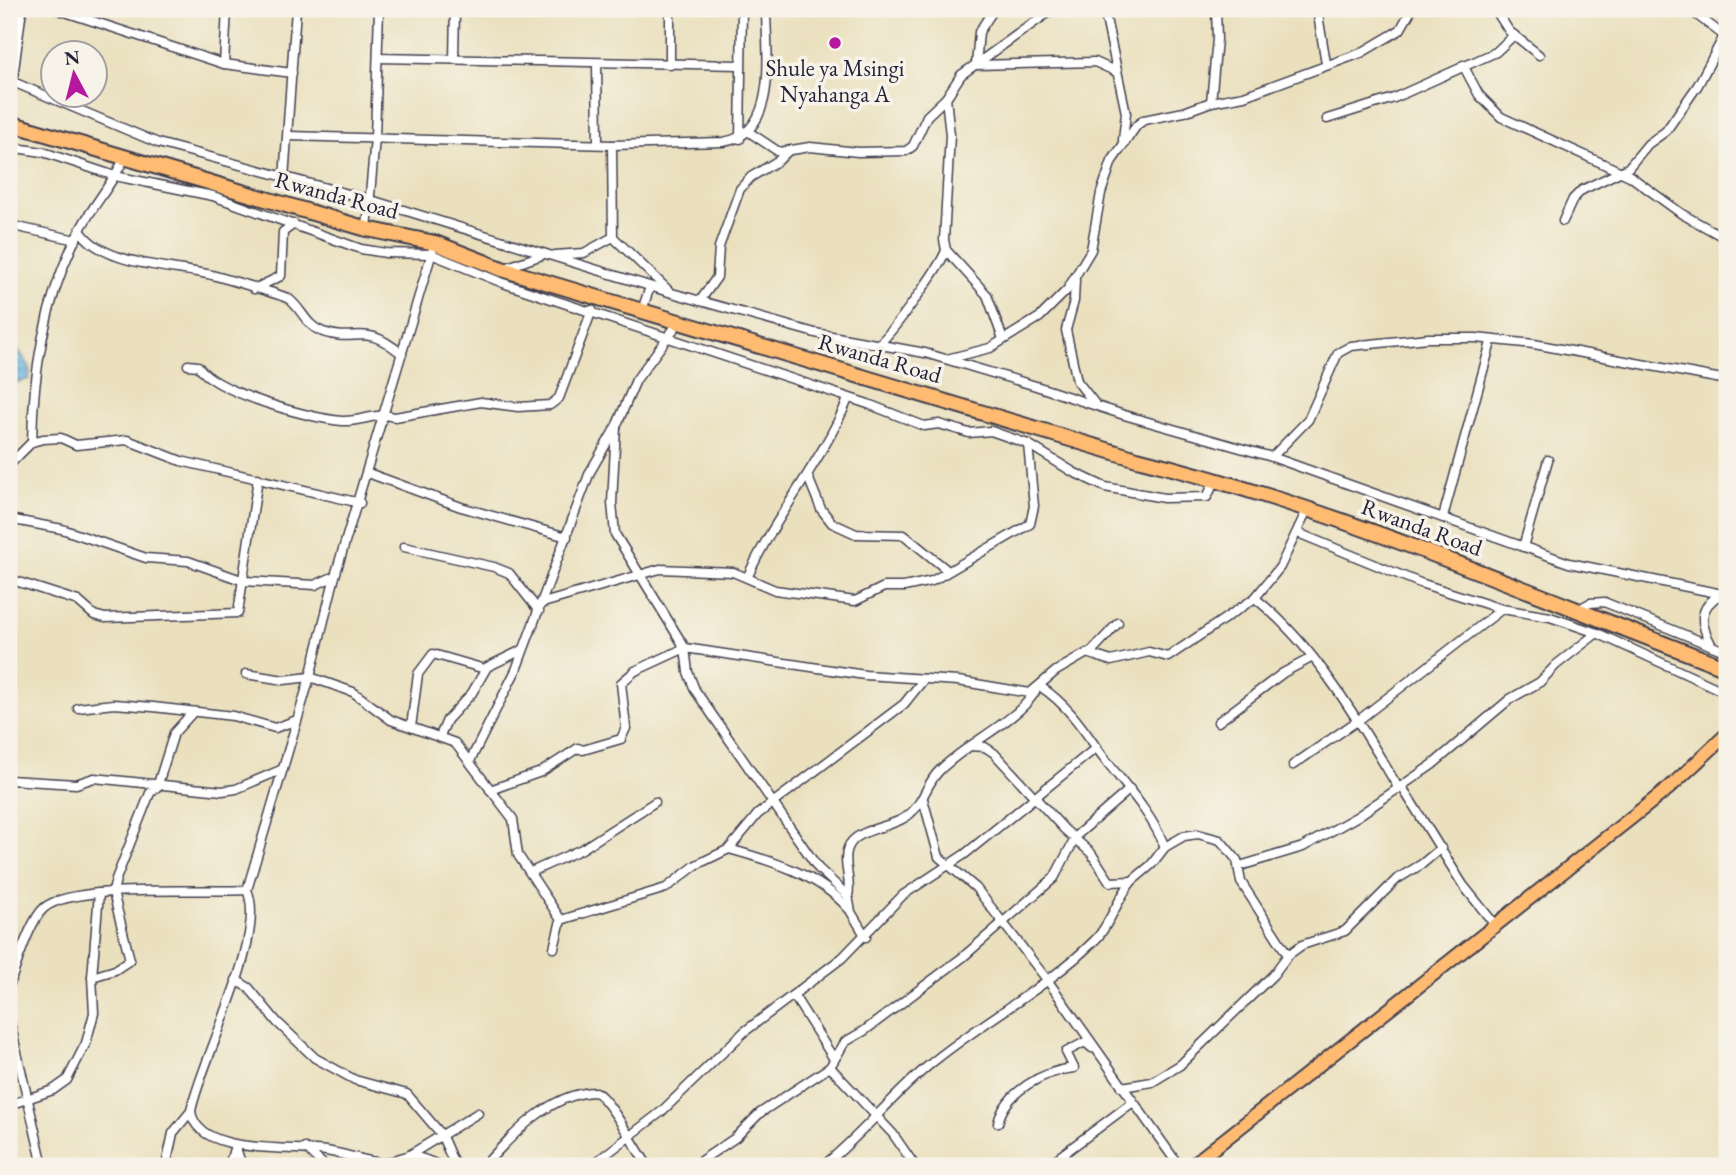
<svg xmlns="http://www.w3.org/2000/svg" width="1736" height="1175" font-family="'EB Garamond',serif">
<defs>
<pattern id="water-rules" width="6" height="5" patternUnits="userSpaceOnUse" patternTransform="scale(1.75)"><rect width="6" height="5" fill="#66b5e0"/><path d="M0 2.5h6" fill="none" stroke="#5493b7"/></pattern>
</defs>
<rect width="100%" height="100%" fill="#f7f3e8"/>
<filter id="ink" filterUnits="userSpaceOnUse"><feTurbulence type="fractalNoise" baseFrequency=".0143" numOctaves="2"/><feDisplacementMap in="SourceGraphic" scale="14" xChannelSelector="R" yChannelSelector="G"/><feConvolveMatrix kernelMatrix="1 2 1 2 8 2 1 2 1" color-interpolation-filters="sRGB"/></filter>
<filter id="wash" filterUnits="userSpaceOnUse"><feTurbulence type="fractalNoise" baseFrequency=".00686" numOctaves="4" result="noise"/><feDisplacementMap in="SourceGraphic" scale="28" xChannelSelector="R" yChannelSelector="G"/><feGaussianBlur stdDeviation="1.57" result="paint"/><feColorMatrix in="noise" values="0 0 0 0 0 0 0 0 0 0 0 0 0 0 0 0 0 1.4 0 .05"/><feComposite in="paint" operator="in"/></filter>
<g filter="url(#wash)">
<rect width="100%" height="100%" fill="#eae0be"/>
<!-- water -->
<path fill="url(#water-rules)" stroke="#446c8e" stroke-width="2" d="M 9,346 L 16,347 L 30,367 L 29,379 L 9,385 Z"/>
</g>
<g filter="url(#ink)">
<g fill="none" stroke-linecap="round" stroke-linejoin="round">
<!-- street casing -->
<g stroke="#403e4f" stroke-width="11">
<g id="street">
<path d="M 56,9 L 224,64 L 292,73"/>
<path d="M 670,9 L 670,65"/>
<path d="M 994,9 L 979,32 L 976,65 L 1095,62 L 1117,72"/>
<path d="M 1104,9 L 1126,113 L 1123,140"/>
<path d="M 1317,9 L 1326,63"/>
<path d="M 1495,9 L 1509,31 L 1539,55"/>
<path d="M 1689,9 L 1727,38"/>
<path d="M 378,58 L 740,65"/>
<path d="M 454,59 L 455,9"/>
<path d="M 597,63 L 598,144"/>
<path d="M 224,64 L 227,9"/>
<path d="M 1463,65 L 1479,95 L 1501,117 L 1630,176 L 1682,214 L 1727,239"/>
<path d="M 13,82 L 158,143 L 371,200 L 672,293 L 815,333 L 925,353 L 1036,386 L 1124,415 L 1272,457 L 1569,563 L 1727,595"/>
<path d="M 1211,102 L 1217,39 L 1216,9"/>
<path d="M 9,108 L 22,9"/>
<path d="M 1327,119 L 1394,98 L 1496,52 L 1514,35"/>
<path d="M 749,132 L 779,152 L 810,147 L 858,152 L 906,151 L 913,146 L 927,116 L 946,98"/>
<path d="M 289,136 L 612,145 L 723,142 C 780,134 766,51 766,9"/>
<path d="M 740,139 L 742,9"/>
<path d="M 612,145 L 613,237 L 669,291"/>
<path d="M 9,147 L 43,152 L 115,176 L 213,196 L 361,249 L 386,253 L 431,254 L 503,283 L 868,404 L 924,426 L 939,424 L 969,433 L 991,431 L 1028,444 L 1073,472 L 1105,487 L 1164,498 L 1207,497 L 1216,479"/>
<path d="M 284,179 L 296,9"/>
<path d="M 1563,221 L 1573,199 L 1582,190 L 1628,168 L 1648,144 L 1666,131 L 1698,85 L 1724,36"/>
<path d="M 9,225 L 76,240"/>
<path d="M 367,229 L 375,138 L 379,9"/>
<path d="M 80,230 C 102,266 174,266 212,275 C 223,278 283,295 289,299 C 302,309 306,326 323,332 C 359,344 362,321 402,354"/>
<path d="M 433,249 L 335,576 L 310,677 L 247,890 C 268,936 201,1060 191,1111 C 196,1156 292,1146 326,1151 C 342,1153 370,1163 384,1163 C 393,1162 401,1156 410,1156 C 420,1156 432,1163 441,1166"/>
<path d="M 555,255 L 584,253 L 613,237"/>
<path d="M 505,268 L 542,255"/>
<path d="M 1075,280 L 1074,301 L 1066,330 L 1077,381 L 1095,404"/>
<path d="M 254,289 L 281,276 L 283,232 L 294,224"/>
<path d="M 700,301 L 717,277 L 719,247 L 740,189 L 751,177 L 779,160 L 787,152"/>
<path d="M 642,310 L 650,287"/>
<path d="M 1003,339 L 987,295 L 946,250 L 944,240 L 950,135 L 946,98 L 961,75 L 1053,9"/>
<path d="M 877,345 C 889,338 942,264 946,250"/>
<path d="M 947,359 L 990,348 L 1040,317 L 1067,290 L 1091,250 L 1101,193 L 1112,161 L 1137,125 L 1144,120 L 1184,112 L 1211,102 L 1244,96 L 1361,53 L 1400,30 L 1412,9"/>
<path d="M 188,365 L 198,366 C 215,392 310,419 342,421 C 361,422 377,412 395,417 L 481,402 L 518,407 L 550,405 L 559,398 L 592,310"/>
<path d="M 616,427 L 612,503 L 615,534 L 685,648 L 688,672 L 695,690 L 818,868 L 848,896 L 851,912 L 866,937"/>
<path d="M 32,442 C 33,368 46,294 81,228 C 94,204 112,184 124,159"/>
<path d="M 1272,457 L 1308,420 L 1338,353 L 1351,346 L 1428,338 L 1476,338 L 1534,344 L 1727,380"/>
<path d="M 9,465 L 32,442 L 43,439 L 61,438 L 76,445 L 127,440 L 181,461 L 360,503"/>
<path d="M 368,473 L 461,507 L 567,537"/>
<path d="M 808,477 L 821,509 L 832,523 L 856,534 L 904,535 L 947,570"/>
<path d="M 1443,517 L 1491,342"/>
<path d="M 9,519 L 62,529 L 146,558 L 188,561 L 244,581 L 315,585 L 335,576"/>
<path d="M 1298,533 L 1420,583 L 1502,609 L 1550,617 L 1597,633 L 1727,693"/>
<path d="M 404,547 L 494,567 L 509,573 L 539,611"/>
<path d="M 1523,547 L 1548,460"/>
<path d="M 748,576 C 776,514 822,462 848,399"/>
<path d="M 9,579 L 78,601 L 94,615 L 105,618 L 238,613 L 258,478"/>
<path d="M 1255,598 C 1316,647 1360,723 1399,789"/>
<path d="M 543,603 L 660,569 L 733,572 L 775,590 L 855,601 L 884,587 L 904,587 L 932,581 L 1030,524 L 1034,506 L 1028,444"/>
<path d="M 1577,610 L 1590,603 L 1604,602 L 1727,652"/>
<path d="M 1712,646 C 1700,624 1697,608 1721,594"/>
<path d="M 1091,652 L 1118,623"/>
<path d="M 246,674 L 284,680 L 310,677 L 353,692 L 391,720 L 455,743 L 513,819 L 518,855 L 561,920 L 554,948"/>
<path d="M 1041,687 C 1065,703 1080,724 1096,747 C 1120,781 1149,808 1165,847"/>
<path d="M 78,708 L 114,704 L 153,707 L 233,716 L 275,728 L 297,720"/>
<path d="M 1218,722 L 1283,673 L 1311,658"/>
<path d="M 411,727 L 418,674 L 433,654 L 485,669"/>
<path d="M 440,736 L 447,720 L 472,693 L 487,667 L 522,650"/>
<path d="M 970,746 L 985,747 L 994,753 L 1064,829 L 1091,853 L 1110,882 L 1132,881 L 1151,865 L 1165,847 L 1184,836 L 1198,834 L 1220,840 L 1237,860 L 1241,882 L 1288,955 L 1302,945 L 1345,931 L 1397,879 L 1422,864 L 1441,848"/>
<path d="M 470,761 L 516,670 L 590,472 L 616,427 L 636,380 L 679,322"/>
<path d="M 1293,765 L 1360,719 L 1502,609"/>
<path d="M 9,780 L 76,784 L 94,778 L 222,791 L 236,789 L 283,769"/>
<path d="M 1402,787 L 1463,885 L 1496,926"/>
<path d="M 490,790 L 541,772 L 578,748 L 583,750 L 621,739 L 626,728 L 621,683 L 635,671 L 685,648 L 865,675 L 958,681 L 1030,693 L 1056,671 L 1087,653 L 1111,661 L 1149,652 L 1168,657 L 1255,598 L 1280,567 L 1307,510"/>
<path d="M 923,799 L 939,857 L 976,888 L 1048,981 L 1179,1166"/>
<path d="M 729,849 C 772,861 818,874 849,909"/>
<path d="M 1240,866 L 1303,847 L 1358,816 L 1432,765 L 1510,699 L 1540,682 L 1556,665 L 1597,633"/>
<path d="M 531,872 L 582,849 L 655,802"/>
<path d="M 848,896 C 852,881 842,862 848,848 C 855,829 889,828 904,818 C 923,807 925,785 939,771 C 965,744 1016,722 1035,692"/>
<path d="M 561,920 L 666,888 L 696,865 L 729,849 L 758,814 L 904,704 L 924,679"/>
<path d="M 92,977 L 115,970 L 130,960 L 113,892 L 116,879 L 150,793 L 157,787 L 174,733 L 193,712"/>
<path d="M 236,980 L 249,988 L 277,1022 L 315,1058 L 355,1080 L 407,1094 L 441,1134 L 455,1166"/>
<path d="M 9,987 C 15,968 30,920 44,908 C 73,883 205,893 247,890"/>
<path d="M 794,996 L 834,1059"/>
<path d="M 9,1018 L 43,1166"/>
<path d="M 830,1067 L 893,1134 L 915,1166"/>
<path d="M 1122,1087 L 1152,1082 L 1180,1065 L 1273,975 L 1288,955"/>
<path d="M 9,1105 L 53,1090 L 67,1080 L 86,1043 L 94,1013 L 92,977 L 99,893"/>
<path d="M 998,1123 C 1005,1092 1043,1071 1074,1068 L 1066,1052 L 1085,1042 L 1092,1048"/>
<path d="M 235,1145 L 242,1166"/>
<path d="M 305,1148 L 325,1166"/>
<path d="M 408,1156 L 478,1113"/>
<path d="M 166,1166 L 173,1133 L 191,1111"/>
<path d="M 229,1166 L 235,1145"/>
<path d="M 484,1166 C 512,1135 550,1093 595,1092 C 608,1096 637,1151 648,1166"/>
<path d="M 591,1166 L 661,1112 L 744,1032 L 842,958 L 903,895 L 965,854 L 1097,747"/>
<path d="M 693,1166 L 735,1138 L 760,1113 L 830,1067 L 845,1042 L 864,1031 L 963,957 L 1054,878 L 1077,835 L 1130,789"/>
<path d="M 823,1166 C 861,1136 891,1097 928,1066 C 982,1021 1046,989 1095,940 C 1109,927 1117,899 1132,881"/>
<path d="M 1047,1166 L 1133,1102"/>
</g>
</g>
<!-- primary casing -->
<g stroke="#403e4f" stroke-width="16">
<path id="primary" d="M 1191,1166 L 1669,788 L 1727,734"/>
</g>
<!-- highway casing -->
<g stroke="#403e4f" stroke-width="18">
<path id="highway" d="M 9,123 L 367,229 L 435,243 L 502,269 L 1137,459 C 1340,509 1532,595 1727,668"/>
</g>
<!-- street -->
<use href="#street" stroke="#fff" stroke-width="8"/>
<!-- primary -->
<use href="#primary" stroke="#febb71" stroke-width="12"/>
<!-- highway -->
<use href="#highway" stroke="#febb71" stroke-width="14"/>
</g>
</g>
<!-- markers -->
<circle fill="#b5179e" stroke="#f7f3e8" stroke-width="2.5" cx="835" cy="43" r="7"/>
<g text-anchor="middle" dominant-baseline="central" stroke-width="7" stroke-linejoin="round" paint-order="stroke">
<!-- poi labels -->
<g font-size="23" fill="#22223b" stroke="#f7f3e8">
<text x="835" y="68">Shule ya Msingi<tspan x="835" dy="26">Nyahanga A</tspan></text>
</g>
<!-- street labels -->
<g font-size="23" fill="#22223b" stroke="#f7f3e8">
<text transform="translate(337 195) rotate(15)">Rwanda Road</text>
<text transform="translate(880 358) rotate(16)">Rwanda Road</text>
<text transform="translate(1422 527) rotate(20)">Rwanda Road</text>
</g>
</g>
<!-- margin -->
<rect width="1736" height="1175" fill="none" stroke="#f7f3e8" stroke-width="35"/>
<!-- north arrow -->
<g transform="translate(74 74) rotate(353)"><circle r="33" fill="#f7f3e8" stroke="#a29fa3" stroke-width="2"/>
<path d="M0-5L12 26L0 18L-12 26Z" fill="#b5179e"/>
<text y="-10" font-size="19" font-weight="bold" text-anchor="middle" fill="#22223b">N</text>
</g>
</svg>
